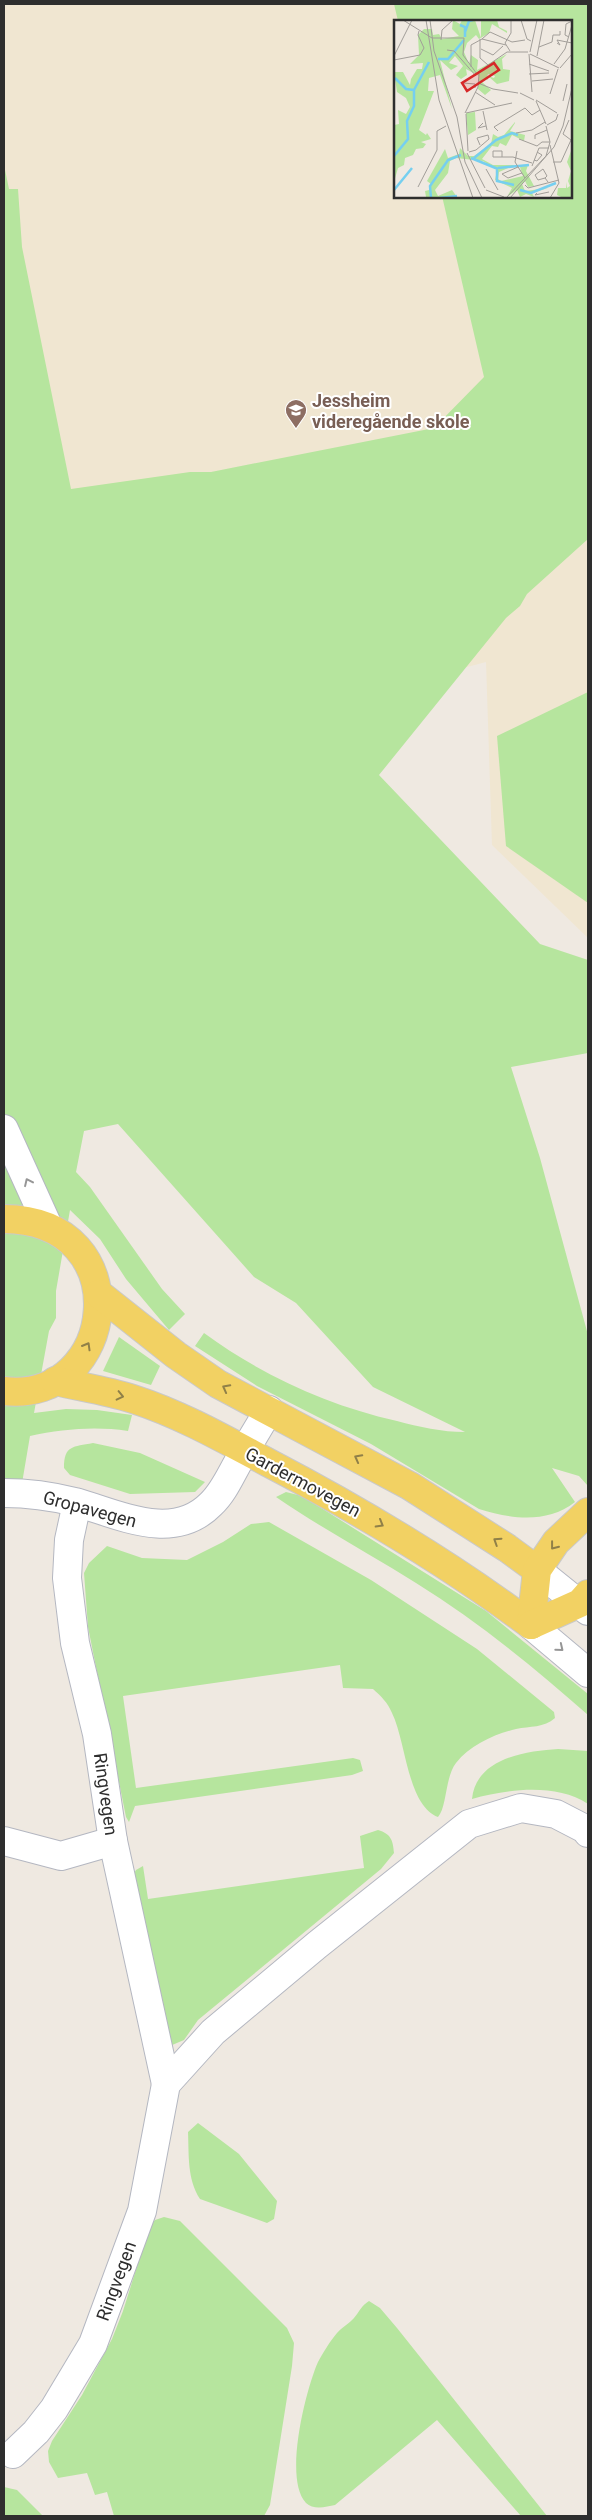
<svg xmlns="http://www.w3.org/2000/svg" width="592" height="2520" font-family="Roboto,sans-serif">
<rect width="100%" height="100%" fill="#efe9e1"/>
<!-- education -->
<path fill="#f0e6d1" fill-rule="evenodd" d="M 4,4 L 588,4 L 588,938 L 492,845 L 486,662 L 4,789 ZM 396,21 L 571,21 L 571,196 L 396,196 Z"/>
<!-- green -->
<g fill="#b6e59e">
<path d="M 394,4 L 588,4 L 588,539 L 527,594 L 520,606 L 506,618 L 379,775 L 540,944 L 588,960 L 588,1053 L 511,1067 L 540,1158 L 588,1335 L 588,1486 L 579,1476 L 552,1468 L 575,1502 C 547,1524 511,1519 479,1509 L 371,1444 L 257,1386 L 195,1346 L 204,1333 C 263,1376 327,1405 397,1421 C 419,1427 442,1432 465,1432 L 373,1387 L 296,1303 L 254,1277 L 118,1124 L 84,1131 L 76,1172 L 90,1187 L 162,1289 L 185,1314 L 169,1330 L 126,1279 L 100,1239 L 70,1210 L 56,1291 L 56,1318 L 49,1331 L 34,1413 L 66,1409 L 97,1410 L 132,1415 L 128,1431 C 95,1426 63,1429 30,1436 L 20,1495 L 4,1509 L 4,165 L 9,189 L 18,189 L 22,247 L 71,489 L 190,472 L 211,472 L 434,428 L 484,377 L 442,196 L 571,196 L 571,21 L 398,21 Z"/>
<path d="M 588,692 L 588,903 L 506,846 L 497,736 Z"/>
<path d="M 119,1337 L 160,1366 L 151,1385 L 103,1371 Z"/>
<path d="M 93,1443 L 140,1453 L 205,1482 L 195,1492 L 130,1494 L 70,1475 L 64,1468 C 64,1445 73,1447 93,1443 Z"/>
<path d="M 286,1492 L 302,1496 L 486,1611 L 588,1694 L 588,1715 C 534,1667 477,1621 416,1583 C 370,1554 321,1528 276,1497 Z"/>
<path d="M 269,1522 L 371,1580 L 477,1649 L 554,1712 L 555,1718 C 544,1728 530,1726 516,1729 C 495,1734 470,1745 456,1763 C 445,1777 447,1807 438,1817 C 407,1805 406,1741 392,1713 C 388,1703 381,1696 373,1689 L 343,1688 L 340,1665 L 123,1696 L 136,1788 L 353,1758 L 360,1760 L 363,1771 L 352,1775 L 135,1806 L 129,1822 L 126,1817 L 88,1627 L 84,1573 L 89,1563 L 107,1546 L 142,1558 L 187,1560 L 223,1542 L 251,1524 Z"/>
<path d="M 558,1749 L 588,1751 L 588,1804 C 556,1783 508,1789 472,1799 C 476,1758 526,1751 558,1749 Z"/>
<path d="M 378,1830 C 391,1834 393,1840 394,1853 L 381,1869 L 198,2020 L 184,2040 L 165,2048 L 131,1879 L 136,1870 L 143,1866 L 148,1899 L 364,1868 L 360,1836 Z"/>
<path d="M 198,2123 L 239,2154 L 277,2201 L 274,2219 L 267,2223 L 200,2199 C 187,2179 189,2155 188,2132 Z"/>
<path d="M 164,2217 L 180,2221 L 287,2328 L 294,2343 L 292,2366 L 270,2505 L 264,2516 L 114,2516 L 107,2492 L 95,2495 L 87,2473 L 58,2478 L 49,2462 L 48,2451 L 52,2441 L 82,2395 L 112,2339 L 123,2311 L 150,2225 L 155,2220 Z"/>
<path d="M 369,2301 L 380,2308 L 397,2328 L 547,2516 L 521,2516 L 437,2420 L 335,2505 C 326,2507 313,2510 306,2503 C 283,2479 306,2389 318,2362 C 323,2353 330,2341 337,2333 C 342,2327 349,2324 354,2318 C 359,2312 362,2305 369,2301 Z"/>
<path d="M 4,2487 L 17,2490 L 43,2516 L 4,2516 Z"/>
</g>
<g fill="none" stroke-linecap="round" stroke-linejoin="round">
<!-- minor casing -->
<g stroke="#b4b7c1" stroke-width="30">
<g id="minor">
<path d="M 4,1493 C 28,1493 51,1496 75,1502 C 118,1514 173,1543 211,1504 C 224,1492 231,1474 240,1459 C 249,1443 259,1427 269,1410"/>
<path d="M 77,1503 L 69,1540 L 67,1578 L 75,1643 L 97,1734 L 113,1841 L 166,2084"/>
<path d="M 4,1841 L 61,1856 L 113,1841"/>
<path d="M 13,2454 L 36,2432 L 54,2409 L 93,2344 L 142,2211 L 166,2084 L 213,2032 L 317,1945 L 469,1824 L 521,1808 L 556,1814 L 585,1829 L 588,1833"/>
</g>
</g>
<!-- secondary casing -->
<g stroke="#b4b7c1" stroke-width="30">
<g id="secondary">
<path d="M 4,1129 L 48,1226"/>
<path d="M 537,1570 L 588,1611"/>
<path d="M 531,1625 L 588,1673"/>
</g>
</g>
<!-- primary casing -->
<g stroke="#c9c9c9" stroke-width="30">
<g id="primary">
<path d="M 4,1219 C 140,1220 118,1404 4,1391"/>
<path d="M 99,1294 L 176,1355 L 218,1384 L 410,1486 L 507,1548 L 537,1570"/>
<path d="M 55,1381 C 81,1387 108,1391 133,1399 C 180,1414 224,1439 267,1462 C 359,1510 448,1563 531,1625"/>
<path d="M 531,1625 L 537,1570 L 556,1542 L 588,1512"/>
<path d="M 531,1625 L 580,1603 L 588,1594"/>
</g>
</g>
<!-- minor -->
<use href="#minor" stroke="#fff" stroke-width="28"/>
<!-- secondary -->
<use href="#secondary" stroke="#fff" stroke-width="28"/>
<!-- primary -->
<use href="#primary" stroke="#f2d163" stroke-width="28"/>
</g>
<!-- one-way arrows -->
<defs><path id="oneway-chevron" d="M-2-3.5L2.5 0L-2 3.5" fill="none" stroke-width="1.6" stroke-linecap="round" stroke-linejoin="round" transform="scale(1.25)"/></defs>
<g stroke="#969696">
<use href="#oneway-chevron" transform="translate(28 1182) rotate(-115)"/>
<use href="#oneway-chevron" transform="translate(560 1648) rotate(39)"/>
</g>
<g stroke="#908048">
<use href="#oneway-chevron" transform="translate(87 1346) rotate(-60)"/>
<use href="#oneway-chevron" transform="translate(226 1388) rotate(-152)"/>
<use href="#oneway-chevron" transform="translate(120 1396) rotate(13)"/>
<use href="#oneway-chevron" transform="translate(358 1458) rotate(-152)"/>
<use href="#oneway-chevron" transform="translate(380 1524) rotate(30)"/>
<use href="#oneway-chevron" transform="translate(497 1541) rotate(-147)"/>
<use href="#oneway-chevron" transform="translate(554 1546) rotate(128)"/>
</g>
<!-- icons -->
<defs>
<g id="school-pin" transform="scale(1.125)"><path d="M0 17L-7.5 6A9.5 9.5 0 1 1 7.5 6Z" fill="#8d6e63" stroke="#fff"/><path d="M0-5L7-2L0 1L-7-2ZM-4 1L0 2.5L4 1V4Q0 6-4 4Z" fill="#fff"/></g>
</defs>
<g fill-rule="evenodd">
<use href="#school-pin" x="296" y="410"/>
</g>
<g text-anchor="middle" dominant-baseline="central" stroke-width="4" stroke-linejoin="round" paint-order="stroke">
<!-- education labels -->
<g font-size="18" font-weight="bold" fill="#785e54" stroke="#fff" text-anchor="start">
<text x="312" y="400">Jessheim<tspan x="312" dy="21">videregående skole</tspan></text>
</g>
<!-- street labels -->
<g font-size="18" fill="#2e2e2e" stroke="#fff">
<text transform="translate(303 1482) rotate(28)">Gardermovegen</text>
<text transform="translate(90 1509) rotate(15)">Gropavegen</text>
<text transform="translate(106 1794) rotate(82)">Ringvegen</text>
<text transform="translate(116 2281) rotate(-70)">Ringvegen</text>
</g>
</g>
<!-- overview -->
<g transform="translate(394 20)">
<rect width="178" height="178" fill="#efe9e1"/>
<path d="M 59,0 L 66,4 L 68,0 L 81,0 L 87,18 L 87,0 L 103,0 L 105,7 L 113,11 L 113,13 L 98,4 L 95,13 L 85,19 L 82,15 L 73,23 L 70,32 L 75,44 L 77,35 L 84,40 L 83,50 L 113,34 L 108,39 L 109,49 L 116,50 L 115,61 L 103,64 L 94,56 L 100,58 L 101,56 L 94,54 L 93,57 L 94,60 L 91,58 L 88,62 L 97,70 L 91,75 L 84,69 L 85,56 L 72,49 L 73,55 L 67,59 L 62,55 L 69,46 L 61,36 L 55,43 L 64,46 L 57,50 L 46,40 L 58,89 L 46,55 L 35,58 L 34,71 L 40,71 L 25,110 L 32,115 L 33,113 L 37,119 L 27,122 L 32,124 L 29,128 L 22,129 L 19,135 L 11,138 L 10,145 L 4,148 L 0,162 L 0,105 L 5,104 L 4,90 L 12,94 L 16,87 L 12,78 L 3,72 L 0,52 L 9,52 L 16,65 L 17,59 L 23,49 L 28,49 L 29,43 L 16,44 L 25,35 L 24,15 L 30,9 L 38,9 L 39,15 L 45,14 L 48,19 L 65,16 L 58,9 ZM 81,92 L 82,110 L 74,115 L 72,93 ZM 121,102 L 121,103 L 116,111 L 131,115 L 130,121 L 118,115 L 112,126 L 106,123 L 104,127 L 98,126 L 88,139 L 99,145 L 121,145 L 105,152 L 104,159 L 107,161 L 129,156 L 126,147 L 134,145 L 132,151 L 140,166 L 134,167 L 131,161 L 128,164 L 131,171 L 154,168 L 138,173 L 140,177 L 132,174 L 126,177 L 123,170 L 113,177 L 118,168 L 101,160 L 103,150 L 89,141 L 62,138 L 56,141 L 54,153 L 41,170 L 44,176 L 58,170 L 63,177 L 32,177 L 31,171 L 35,170 L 37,164 L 33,161 L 51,129 L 54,138 L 65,134 L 66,128 L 74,136 L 80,136 L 97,124 L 99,114 L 104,117 L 110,115 ZM 177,131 L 177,177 L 167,177 L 163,175 L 164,168 L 172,168 L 173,162 L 173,168 L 176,166 L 174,161 L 177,151 L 173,142 Z" fill="#b6e59e"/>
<path fill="none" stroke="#75cff0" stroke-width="2.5" d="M 66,5 L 71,7 L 71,17M 71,12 L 75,1 L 79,0M 44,39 L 54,39 L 70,20M 1,58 L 12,69 L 20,70M 0,136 L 14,119 L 13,101 L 20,86 L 20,70 L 35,42M 77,138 L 104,149M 80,138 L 102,120 L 118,113 L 124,115M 104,148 L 135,145M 103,150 L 103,161 L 120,165M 0,170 L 18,148M 126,170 L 137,173 L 162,163M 37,178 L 36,166 L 54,140 L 67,135M 46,178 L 63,176"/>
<path fill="none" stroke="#a29e99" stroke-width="1" d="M 9,0 L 38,18 L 70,18 L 69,35 L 83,54M 32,0 L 45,80 L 79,178M 36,0 L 40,31 L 63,97 L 71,142 L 88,178M 127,0 L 133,19 L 137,21M 175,17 L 171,15 L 172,4 L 178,1M 86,19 L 86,38 L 94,45M 47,20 L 48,10 L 59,0M 163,23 L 166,25 L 163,20 L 178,23M 112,25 L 88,19 L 96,12 L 118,22 L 131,20M 145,27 L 158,22 L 159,15 L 166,15 L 166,11M 87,29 L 99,35 L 109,26M 53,30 L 60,31 L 82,56M 116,31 L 111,23 L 117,13 L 117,0M 136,32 L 143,0M 135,34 L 138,72M 136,34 L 165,48M 0,36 L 18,0M 143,36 L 150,0M 0,40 L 26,35 L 30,28 L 24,15 L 25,11M 135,44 L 155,51M 160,44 L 171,29 L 178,5M 77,47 L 77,25 L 88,19M 166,48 L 178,34M 84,52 L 113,32 L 134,32M 135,54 L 155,53M 138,61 L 159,59M 69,63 L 81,64 L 81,68M 84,63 L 99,69 L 124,73M 81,72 L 101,85M 126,73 L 140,80M 156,74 L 164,49M 142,80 L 163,93M 142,81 L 152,104M 169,81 L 173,64M 89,91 L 93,110M 71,93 L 84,67 L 85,54M 72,93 L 118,83M 72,94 L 74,131M 175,100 L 169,114 L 177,120M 89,103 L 84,108 L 92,106M 153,105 L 162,100 L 164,94M 104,111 L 100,107 L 131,88 L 138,95 L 146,90M 122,113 L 138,110 L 151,102M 125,119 L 143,126 L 148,122 L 156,122M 141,119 L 141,115 L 153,110M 123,131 L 121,142 L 131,158M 75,132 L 82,130 L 95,119 L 94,115 L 83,118 L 86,125M 73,133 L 91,168M 108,137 L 108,131 L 99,131 L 99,137 L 119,137 L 138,143M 140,140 L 143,141 L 148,135 L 143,132M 159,142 L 167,142 L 177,120M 138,146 L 145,128 L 155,128M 92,149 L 104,170M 108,154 L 114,158 L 128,153M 108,154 L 124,147M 151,158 L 153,156 L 149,149 L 141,155 L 144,160 L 151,158 L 154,162M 131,165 L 134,168 L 165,160M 24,167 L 43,130 L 43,111 L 52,106M 92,170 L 110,177M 143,173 L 141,175 L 155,172M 112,178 L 152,136 L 156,122 L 152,106M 116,178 L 160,127 L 169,106 L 178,68M 156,178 L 165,163 L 156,125"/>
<path fill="#d62828" fill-opacity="0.15" stroke="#d62828" stroke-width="2.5" d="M 100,43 L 105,50 L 73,71 L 68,63 Z"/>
<rect width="178" height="178" fill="none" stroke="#2e2e2e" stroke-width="2.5"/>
</g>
<!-- border -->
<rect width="592" height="2520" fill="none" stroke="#2e2e2e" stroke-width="10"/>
</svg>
